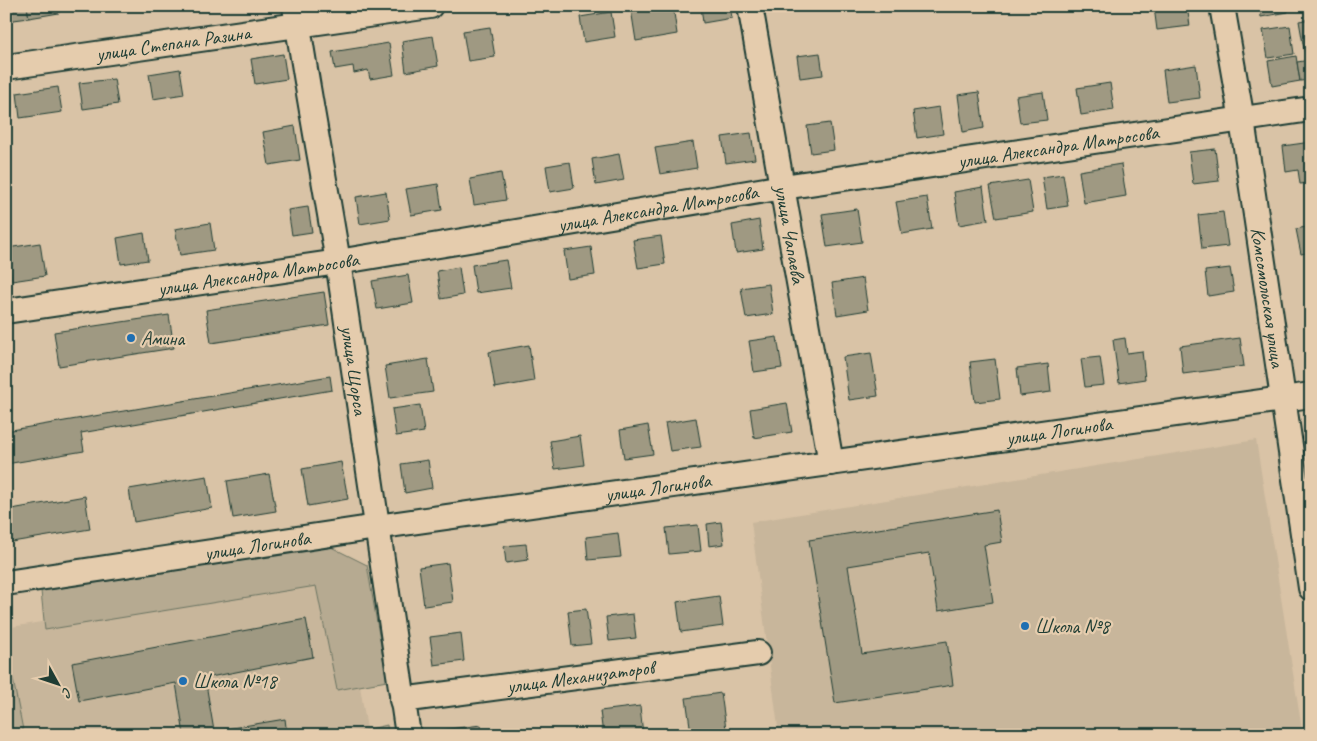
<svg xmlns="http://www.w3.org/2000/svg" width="1317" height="741" font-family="Caveat,sans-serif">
<rect width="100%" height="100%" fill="#d9c3a6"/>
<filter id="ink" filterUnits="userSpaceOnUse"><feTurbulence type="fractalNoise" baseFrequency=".02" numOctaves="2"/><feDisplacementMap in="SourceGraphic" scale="10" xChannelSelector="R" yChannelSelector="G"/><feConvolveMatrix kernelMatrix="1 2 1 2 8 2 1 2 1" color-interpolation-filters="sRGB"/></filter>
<g filter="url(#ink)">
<!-- built -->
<g fill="#c8b69b">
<path d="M 1256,440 L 1302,730 L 1264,735 L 779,735 L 751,522 Z"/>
<path d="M 341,571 L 368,735 L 6,735 L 6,628 Z"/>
</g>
<!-- green -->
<g fill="#b6aa91" stroke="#6a7462">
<path d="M 331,547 L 367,565 L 387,681 L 337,690 L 316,586 L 45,630 L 41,591 Z"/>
<path d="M 6,644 L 24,735 L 6,735 Z"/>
<path d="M 387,725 L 388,735 L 345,735 Z"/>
</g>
<!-- building -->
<g fill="#9f9982" stroke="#1f3d34">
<path d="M 6,6 L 27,6 L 29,18 L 6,21 Z"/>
<path d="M 27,6 L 59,6 L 59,13 L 29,18 Z"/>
<path d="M 647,6 L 673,6 L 677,34 L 636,41 L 631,9 Z"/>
<path d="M 701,6 L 730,6 L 732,18 L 703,23 Z"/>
<path d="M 790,6 L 816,6 L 816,7 L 791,11 Z"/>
<path d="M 1187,6 L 1190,26 L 1157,30 L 1154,7 Z"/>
<path d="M 1260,6 L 1287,6 L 1288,12 L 1261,17 Z"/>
<path d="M 611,12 L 615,37 L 584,42 L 580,17 Z"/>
<path d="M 1311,19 L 1311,54 L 1305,55 L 1299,21 Z"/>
<path d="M 1290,26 L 1294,54 L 1268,58 L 1263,30 Z"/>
<path d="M 490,27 L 495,57 L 468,61 L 463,31 Z"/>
<path d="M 433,36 L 438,66 L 406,72 L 402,41 Z"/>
<path d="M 389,43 L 394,75 L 370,79 L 368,70 L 354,73 L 353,66 L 335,69 L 332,52 Z"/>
<path d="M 820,53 L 823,75 L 800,78 L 797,56 Z"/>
<path d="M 283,54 L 287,79 L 255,84 L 251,59 Z"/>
<path d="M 1296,56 L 1300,81 L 1272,86 L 1268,61 Z"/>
<path d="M 1311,60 L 1311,80 L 1300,81 L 1297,62 Z"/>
<path d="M 1196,65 L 1200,98 L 1167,102 L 1163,70 Z"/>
<path d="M 180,69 L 184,94 L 153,99 L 149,74 Z"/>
<path d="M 114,79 L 118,104 L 83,109 L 79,83 Z"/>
<path d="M 1110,83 L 1114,110 L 1081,115 L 1077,88 Z"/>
<path d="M 58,87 L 62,112 L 20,118 L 17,93 Z"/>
<path d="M 979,92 L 984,128 L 963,132 L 958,95 Z"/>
<path d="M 1043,92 L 1047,120 L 1020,123 L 1016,96 Z"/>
<path d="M 939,107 L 943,134 L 917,138 L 913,111 Z"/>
<path d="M 830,123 L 834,150 L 811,153 L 807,126 Z"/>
<path d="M 295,126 L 300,160 L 269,165 L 263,132 Z"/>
<path d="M 751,133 L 755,159 L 726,163 L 722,137 Z"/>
<path d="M 693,142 L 697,168 L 660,174 L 655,148 Z"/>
<path d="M 1311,142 L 1311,183 L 1300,184 L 1298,170 L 1286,172 L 1283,146 Z"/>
<path d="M 1215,149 L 1219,181 L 1193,184 L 1189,152 Z"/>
<path d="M 619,154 L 624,180 L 596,185 L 592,159 Z"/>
<path d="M 570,162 L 574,188 L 550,192 L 546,166 Z"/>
<path d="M 1121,164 L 1126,196 L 1084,203 L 1079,171 Z"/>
<path d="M 501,173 L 506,200 L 474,205 L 470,179 Z"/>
<path d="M 1063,174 L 1068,206 L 1047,209 L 1042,177 Z"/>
<path d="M 1028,180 L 1033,212 L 996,218 L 990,186 Z"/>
<path d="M 438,184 L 442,210 L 411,215 L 406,189 Z"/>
<path d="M 983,187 L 988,220 L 959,225 L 954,192 Z"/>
<path d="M 386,192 L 390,219 L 360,224 L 356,197 Z"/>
<path d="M 927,197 L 932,229 L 902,234 L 896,202 Z"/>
<path d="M 308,207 L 312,232 L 292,235 L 288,210 Z"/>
<path d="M 857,209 L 862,242 L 827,247 L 822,214 Z"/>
<path d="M 1223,212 L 1228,246 L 1202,249 L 1198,215 Z"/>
<path d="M 759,220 L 763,249 L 736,253 L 732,225 Z"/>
<path d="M 210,223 L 214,250 L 180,255 L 175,229 Z"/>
<path d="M 1311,226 L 1311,252 L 1301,254 L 1296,229 Z"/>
<path d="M 144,233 L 148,260 L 121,264 L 117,238 Z"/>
<path d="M 661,236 L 665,264 L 638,268 L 633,240 Z"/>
<path d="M 40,243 L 45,276 L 12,281 L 7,248 Z"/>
<path d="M 591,247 L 595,275 L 568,279 L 564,251 Z"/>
<path d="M 506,260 L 511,288 L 476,293 L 472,265 Z"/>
<path d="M 459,267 L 463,295 L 441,299 L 437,271 Z"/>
<path d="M 1230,268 L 1234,292 L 1208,296 L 1205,271 Z"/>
<path d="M 408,275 L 413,303 L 377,309 L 372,281 Z"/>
<path d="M 863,278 L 868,310 L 837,315 L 832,283 Z"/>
<path d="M 769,284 L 773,314 L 746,318 L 741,288 Z"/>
<path d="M 324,292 L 329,325 L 211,343 L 206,310 Z"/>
<path d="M 169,315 L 174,348 L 59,366 L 54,332 Z"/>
<path d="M 777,337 L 782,368 L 754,372 L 749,341 Z"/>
<path d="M 1125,338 L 1127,353 L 1142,351 L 1145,379 L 1119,383 L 1113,340 Z"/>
<path d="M 1240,338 L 1244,366 L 1183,374 L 1180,346 Z"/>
<path d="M 529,345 L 534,381 L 495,388 L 489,352 Z"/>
<path d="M 871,353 L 878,396 L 849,400 L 843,357 Z"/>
<path d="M 1100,357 L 1104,385 L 1085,387 L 1081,359 Z"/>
<path d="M 428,359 L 433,392 L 390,398 L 385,366 Z"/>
<path d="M 995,359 L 1000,399 L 975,402 L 970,362 Z"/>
<path d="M 1048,364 L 1051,392 L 1020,396 L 1017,368 Z"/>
<path d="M 330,376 L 332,390 L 81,433 L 84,451 L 6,464 L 6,431 Z"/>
<path d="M 787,403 L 792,432 L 754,438 L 750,409 Z"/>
<path d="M 420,405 L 424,432 L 396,436 L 392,409 Z"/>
<path d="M 696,418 L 701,447 L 670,451 L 665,423 Z"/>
<path d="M 648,425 L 653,454 L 624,458 L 620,430 Z"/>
<path d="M 580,436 L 584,465 L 555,469 L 550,441 Z"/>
<path d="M 428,460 L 432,488 L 405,493 L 401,464 Z"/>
<path d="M 341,462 L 348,499 L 308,506 L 302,469 Z"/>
<path d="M 269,474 L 276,511 L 233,518 L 227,481 Z"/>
<path d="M 207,476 L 212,508 L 134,522 L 129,489 Z"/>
<path d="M 85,496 L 90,529 L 6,543 L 6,510 Z"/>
<path d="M 997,510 L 1002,542 L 984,545 L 993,602 L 938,611 L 929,553 L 848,566 L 862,654 L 947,641 L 953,685 L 835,703 L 809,540 Z"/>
<path d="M 721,522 L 724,544 L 709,546 L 707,524 Z"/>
<path d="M 698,525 L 701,551 L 669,554 L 666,528 Z"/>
<path d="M 618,533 L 621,557 L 588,560 L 586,537 Z"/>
<path d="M 526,544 L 528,560 L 506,563 L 504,546 Z"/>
<path d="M 448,563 L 453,602 L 424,606 L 419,567 Z"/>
<path d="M 719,596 L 723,626 L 681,632 L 677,602 Z"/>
<path d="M 586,609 L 591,644 L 572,646 L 568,611 Z"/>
<path d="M 633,614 L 636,638 L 609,641 L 606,617 Z"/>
<path d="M 306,619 L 313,657 L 205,678 L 214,731 L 285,719 L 287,735 L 184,735 L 176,683 L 79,701 L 72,663 Z"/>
<path d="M 461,633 L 464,661 L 434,665 L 430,637 Z"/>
<path d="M 721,693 L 726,729 L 691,733 L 686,698 Z"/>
<path d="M 640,706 L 643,735 L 603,735 L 600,711 Z"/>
<path d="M 481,725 L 482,735 L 441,735 L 441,730 Z"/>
</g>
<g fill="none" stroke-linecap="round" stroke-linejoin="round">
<!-- minor casing -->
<g stroke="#1f3d34" stroke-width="28">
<g id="minor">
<path id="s1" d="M 295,6 C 308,96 326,185 340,275 C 364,428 384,582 408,735"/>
<path id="s2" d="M 750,6 L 831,463"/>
<path id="s3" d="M 1222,6 L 1242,120 L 1311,588"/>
<path id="s4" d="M 6,67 L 430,6"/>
<path id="s5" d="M 6,311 L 338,262 L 783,187 L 1311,109"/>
<path id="s6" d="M 6,583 L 397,524 L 1311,395"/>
<path id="s7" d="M 402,700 L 758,653"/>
</g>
</g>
<!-- minor -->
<use href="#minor" stroke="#e5ccad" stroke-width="24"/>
</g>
</g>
<!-- markers -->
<g fill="#1f6fb2" stroke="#e5ccad" stroke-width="2">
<circle cx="131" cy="338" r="5"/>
<circle cx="1025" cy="626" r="5"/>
<circle cx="183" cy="681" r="5"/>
</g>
<g text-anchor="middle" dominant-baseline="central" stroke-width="4.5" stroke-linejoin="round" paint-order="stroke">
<!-- street labels -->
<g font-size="20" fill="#1f3d34" stroke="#e5ccad">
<text stroke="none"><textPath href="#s4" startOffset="169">улица Степана Разина</textPath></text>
<text stroke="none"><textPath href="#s5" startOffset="1065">улица Александра Матросова</textPath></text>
<text stroke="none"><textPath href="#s5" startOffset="660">улица Александра Матросова</textPath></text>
<text stroke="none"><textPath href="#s2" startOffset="232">улица Чапаева</textPath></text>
<text stroke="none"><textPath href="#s5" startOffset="255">улица Александра Матросова</textPath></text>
<text stroke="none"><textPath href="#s3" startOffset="295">Комсомольская улица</textPath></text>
<text stroke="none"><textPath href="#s1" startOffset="369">улица Щорса</textPath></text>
<text stroke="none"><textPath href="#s6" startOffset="1064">улица Логинова</textPath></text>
<text stroke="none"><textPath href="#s6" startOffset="659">улица Логинова</textPath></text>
<text stroke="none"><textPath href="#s6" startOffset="254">улица Логинова</textPath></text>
<text stroke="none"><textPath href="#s7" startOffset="180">улица Механизаторов</textPath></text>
</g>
<!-- poi labels -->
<g font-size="20" fill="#1f3d34" stroke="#e5ccad" text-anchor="start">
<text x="141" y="338">Амина</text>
<text x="1035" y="626">Школа №8</text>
<text x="193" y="681">Школа №18</text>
</g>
</g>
<!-- margin -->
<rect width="1317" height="741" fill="none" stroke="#e5ccad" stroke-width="25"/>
<rect x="12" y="12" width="1292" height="716" fill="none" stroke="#1f3d34" stroke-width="2" filter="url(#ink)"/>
<!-- north arrow -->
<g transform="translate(58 684) rotate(130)" stroke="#e5ccad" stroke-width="4" paint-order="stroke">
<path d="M0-4L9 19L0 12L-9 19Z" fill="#1f3d34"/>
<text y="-8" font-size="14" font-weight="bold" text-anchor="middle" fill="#1f3d34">С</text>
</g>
</svg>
